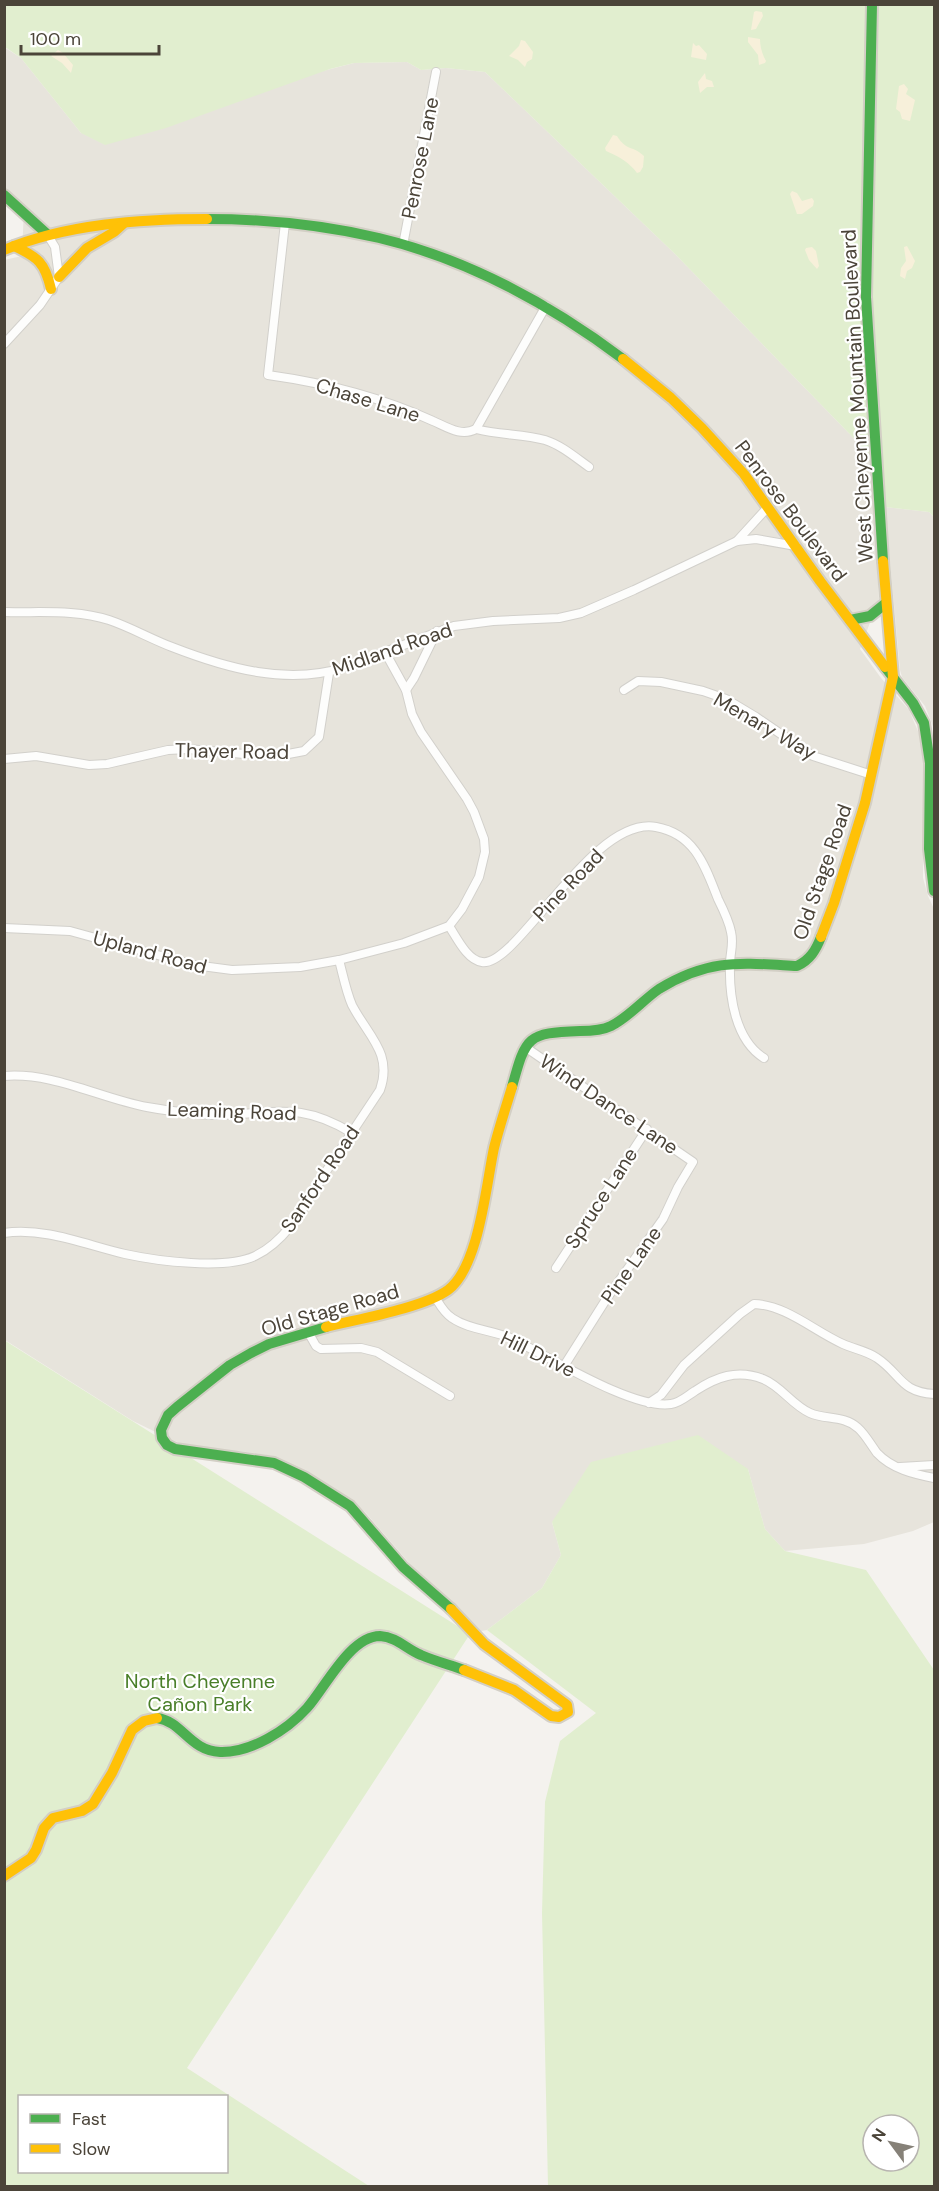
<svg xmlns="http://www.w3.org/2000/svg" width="939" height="2191" font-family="'DM Sans',sans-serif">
<rect width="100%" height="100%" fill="#f4f2ee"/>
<!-- residential -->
<g fill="#e7e4dc">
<path d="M 4,47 L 21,58 L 81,133 L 354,63 L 407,62 L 421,70 L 446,68 L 485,72 L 675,254 L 870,455 L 879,599 L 860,649 L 881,678 L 909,710 L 923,743 L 923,878 L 928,896 L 934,909 L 934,1522 L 913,1531 L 864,1544 L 785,1551 L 765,1529 L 748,1469 L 552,1522 L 561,1555 L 542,1588 L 487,1630 L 481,1631 L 457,1606 L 423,1579 L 365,1512 L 347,1497 L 305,1471 L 273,1456 L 240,1451 L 210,1451 L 185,1445 L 170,1439 L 133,1421 L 5,1340 L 4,260 L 22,256 L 24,207 L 5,188 Z"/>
<path d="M 885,507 L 929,512 L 934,517 L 934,729 L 925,706 L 902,677 L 900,670 Z"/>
</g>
<!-- green -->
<g fill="#e1eecf" fill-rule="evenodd">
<path d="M 4,5 L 934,5 L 934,517 L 929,512 L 885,507 L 882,461 L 870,455 L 675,254 L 485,72 L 446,68 L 421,70 L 407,62 L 354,63 L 330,69 L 166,128 L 105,145 L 81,133 L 21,58 L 5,47 Z"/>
<path d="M 4,1340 L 470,1634 L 187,2068 L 369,2186 L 5,2186 ZM 20,2096 L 226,2096 L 226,2172 L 20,2172 Z"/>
<path d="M 698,1435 L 748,1469 L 765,1529 L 785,1551 L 866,1570 L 934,1670 L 934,2186 L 548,2186 L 542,1913 L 545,1802 L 560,1741 L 596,1713 L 487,1630 L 542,1588 L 561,1555 L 552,1522 L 591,1462 ZM 873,2125 L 909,2125 L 909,2161 L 873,2161 Z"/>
</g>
<!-- sand -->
<g fill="#f7f0da">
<path d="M 756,11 L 762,12 L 763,16 L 756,29 L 751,30 L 754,12 Z"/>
<path d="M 748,37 L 760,39 C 760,46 762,54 766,61 L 765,63 L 759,65 L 758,55 L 748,42 Z"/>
<path d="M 521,40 L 525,41 L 533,52 L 532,59 L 527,62 L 525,67 L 518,60 L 509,56 L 519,46 Z"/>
<path d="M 693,43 L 696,46 L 699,45 L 707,54 L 706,60 L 691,57 Z"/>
<path d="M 58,50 L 63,53 L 73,65 L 71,73 L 62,63 L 51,56 Z"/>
<path d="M 705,73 L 706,79 L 712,81 L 714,87 L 707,87 L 700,93 L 698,82 Z"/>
<path d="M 904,84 L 908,89 L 906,94 L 915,100 L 910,121 L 902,119 L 900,112 L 896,109 L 899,86 Z"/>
<path d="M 613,135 L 617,136 C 627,152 633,145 644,156 L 643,167 L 640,172 L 637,173 C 629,162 618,156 606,151 L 605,148 Z"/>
<path d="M 792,191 L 797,193 L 802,201 L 812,198 L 814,201 L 813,206 L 802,214 L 797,214 L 790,194 Z"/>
<path d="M 907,246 L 915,261 L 912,268 L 907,271 L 905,279 L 900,276 L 901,268 L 906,261 L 904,247 Z"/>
<path d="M 812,247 L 816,251 L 819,266 L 817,269 L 809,260 L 805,250 L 806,248 Z"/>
</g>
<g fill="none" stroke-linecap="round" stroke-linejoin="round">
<!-- street casing -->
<g stroke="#d2d0cb" stroke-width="10">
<g id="street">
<path d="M 285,223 L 268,375 C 325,383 381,397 433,421 C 447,427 461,437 476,429 L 546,306"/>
<path d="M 403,245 L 436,72"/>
<path d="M 4,344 L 40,305 L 59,277 L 55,247 L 47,234"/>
<path d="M 476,429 C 499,435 524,434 545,440 C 561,445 575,457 589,467"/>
<path d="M 737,541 L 768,507"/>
<path d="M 4,612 C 39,613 76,609 109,620 C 130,627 151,639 172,647 C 226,668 288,686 345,667 L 454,626 L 493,621 L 559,618 L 581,613 L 634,590 L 737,541 L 756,539 L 796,546"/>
<path d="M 406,690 L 414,678 L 437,631"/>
<path d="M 624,690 L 638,681 L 661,682 L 703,691 L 726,699 L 756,717 L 813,756 L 872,775"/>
<path d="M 4,759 L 36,756 L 89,765 L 107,764 L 168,750 L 188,749 L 244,754 L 283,755 L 304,751 L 319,737 L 329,673"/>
<path d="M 449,926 C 457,938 467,960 482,962 C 517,968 592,815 656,827 C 695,834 705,866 718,899 C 723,909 729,921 731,932 C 734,944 730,953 730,964 C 729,996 735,1040 764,1058"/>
<path d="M 4,928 L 70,931 L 194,965 L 232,970 L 300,967 L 339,960 L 404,943 L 449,926 L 462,909 L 479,877 L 485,852 L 484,839 L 474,812 L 467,799 L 421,732 L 412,714 L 406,690 L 385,652"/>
<path d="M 525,1047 L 693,1162 L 678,1187 L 663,1219 L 607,1298 L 564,1366"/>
<path d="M 4,1076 C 54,1072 99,1098 147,1107 C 170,1111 195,1115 219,1115 C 276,1114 299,1101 352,1133"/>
<path d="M 4,1233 C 45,1227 86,1245 125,1254 C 157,1261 225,1270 255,1256 C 289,1240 308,1200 327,1170 C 345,1143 362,1117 380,1090 C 393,1053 368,1036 352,1005 C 346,991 343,975 339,960"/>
<path d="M 556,1268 L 647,1129"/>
<path d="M 435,1297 C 440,1305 444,1313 452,1318 C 468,1329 490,1330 508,1337 C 545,1354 632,1410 671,1404 C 680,1403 687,1396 695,1391 C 716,1377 737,1369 763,1379 C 781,1386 792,1405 810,1413 C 825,1420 844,1415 858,1428 C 865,1434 871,1445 877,1453 C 892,1469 914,1474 934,1478"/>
<path d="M 308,1332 L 316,1346 L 321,1349 L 361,1348 L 377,1352 L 450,1396"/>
<path d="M 649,1403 L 661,1395 L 684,1365 L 740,1314 L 754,1304 C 786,1305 814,1331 843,1344 C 854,1349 867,1351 877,1358 C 901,1374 900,1392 934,1394"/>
<path d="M 900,1467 L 934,1465"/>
</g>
</g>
<!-- fast casing -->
<g stroke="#d3cfc5" stroke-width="14">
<g id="fast">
<path d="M 872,4 L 866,297 L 883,561"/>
<path d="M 4,195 L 47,234"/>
<path d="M 207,219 C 264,219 323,225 379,238 C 467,259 551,305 623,359"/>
<path d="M 850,620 L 870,616 L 886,603"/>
<path d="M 885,667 L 913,703 L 924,723 L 930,763 L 929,849 L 934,891"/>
<path d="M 512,1087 C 526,1036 527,1033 580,1031 C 589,1031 603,1030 611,1026 C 629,1017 643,1000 659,989 C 710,958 741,963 797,966 C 810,960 816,950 821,937"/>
<path d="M 326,1327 L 269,1344 L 251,1353 L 230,1365 L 177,1407 L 168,1415 L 161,1430 L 162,1438 L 167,1445 L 175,1449 L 274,1463 L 304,1477 L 350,1506 L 403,1567 L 451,1609"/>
<path d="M 157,1718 C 182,1721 190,1751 220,1752 C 251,1753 287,1730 307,1708 C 325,1688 350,1636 380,1636 C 397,1637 406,1649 421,1655 C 435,1661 450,1665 464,1670"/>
</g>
</g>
<!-- slow casing -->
<g stroke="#d3cfc5" stroke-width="14">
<g id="slow">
<path d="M 14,246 C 38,257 45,263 51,289"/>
<path d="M 4,250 C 66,224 140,219 207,219"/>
<path d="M 59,277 L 87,248 L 114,232 L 123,224"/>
<path d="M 623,359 L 671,398 L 702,428 L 744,474 L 820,581 L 885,667"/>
<path d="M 821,937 L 834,903 L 865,803 L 893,677 L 883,561"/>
<path d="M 326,1327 C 358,1319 423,1308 448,1290 C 479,1267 486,1185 494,1148 C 499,1128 506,1107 512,1087"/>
<path d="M 451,1609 L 484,1644 L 567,1705 L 568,1712 L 559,1717 L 551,1716 L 514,1690 L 464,1670"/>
<path d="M 4,1876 L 31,1858 L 36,1850 L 44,1828 L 53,1818 L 82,1811 L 93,1804 L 112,1773 L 132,1730 L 144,1721 L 157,1718"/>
</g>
</g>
<!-- street -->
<use href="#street" stroke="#fdfdfc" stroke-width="8"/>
<!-- fast -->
<use href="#fast" stroke="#4caf50" stroke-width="10"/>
<!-- slow -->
<use href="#slow" stroke="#ffc107" stroke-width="10"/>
</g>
<g text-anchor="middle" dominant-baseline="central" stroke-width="4.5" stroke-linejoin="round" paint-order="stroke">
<!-- street labels -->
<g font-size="20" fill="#4b4439" stroke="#fff">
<text transform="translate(420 158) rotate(-79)">Penrose Lane</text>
<text transform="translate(857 396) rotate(-93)">West Cheyenne Mountain Boulevard</text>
<text transform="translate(368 400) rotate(17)">Chase Lane</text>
<text transform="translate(791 511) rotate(53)">Penrose Boulevard</text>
<text transform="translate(392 649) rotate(-19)">Midland Road</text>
<text transform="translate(765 726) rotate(30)">Menary Way</text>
<text transform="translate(232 751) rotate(1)">Thayer Road</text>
<text transform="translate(822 872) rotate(-71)">Old Stage Road</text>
<text transform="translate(568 885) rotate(-46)">Pine Road</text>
<text transform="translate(150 952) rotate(15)">Upland Road</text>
<text transform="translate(609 1104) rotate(34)">Wind Dance Lane</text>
<text transform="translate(232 1111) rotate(2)">Leaming Road</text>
<text transform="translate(320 1179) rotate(-56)">Sanford Road</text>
<text transform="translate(601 1198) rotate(-57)">Spruce Lane</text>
<text transform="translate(631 1265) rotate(-55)">Pine Lane</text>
<text transform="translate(330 1310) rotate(-16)">Old Stage Road</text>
<text transform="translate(538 1354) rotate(26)">Hill Drive</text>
</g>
<!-- park labels -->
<g font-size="20" fill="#4a7f2a" stroke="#fff">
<text x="200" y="1681">North Cheyenne<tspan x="200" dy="23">Cañon Park</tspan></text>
</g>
</g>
<!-- border -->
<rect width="939" height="2191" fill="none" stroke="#4b4439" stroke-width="12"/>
<!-- legend -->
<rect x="18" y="2095" width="210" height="78" fill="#ffffff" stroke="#b7b4b0" stroke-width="1.5"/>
<rect x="30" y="2114" width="30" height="9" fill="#4caf50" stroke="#b7b4b0" stroke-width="1.5"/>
<text x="72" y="2125" font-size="18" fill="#4b4439">Fast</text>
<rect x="30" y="2144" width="30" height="9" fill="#ffc107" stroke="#b7b4b0" stroke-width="1.5"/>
<text x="72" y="2155" font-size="18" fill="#4b4439">Slow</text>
<!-- north arrow -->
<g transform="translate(891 2143) rotate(303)"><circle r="28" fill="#ffffff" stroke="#b7b4b0" stroke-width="1.5"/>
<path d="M0-4.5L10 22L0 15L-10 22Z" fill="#868178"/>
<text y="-9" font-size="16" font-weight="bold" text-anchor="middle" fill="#4b4439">N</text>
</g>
<!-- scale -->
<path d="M21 45v9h138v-9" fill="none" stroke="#4b4439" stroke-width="3"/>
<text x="30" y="45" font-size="18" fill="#4b4439" stroke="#ffffff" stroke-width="4.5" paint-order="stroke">100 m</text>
</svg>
